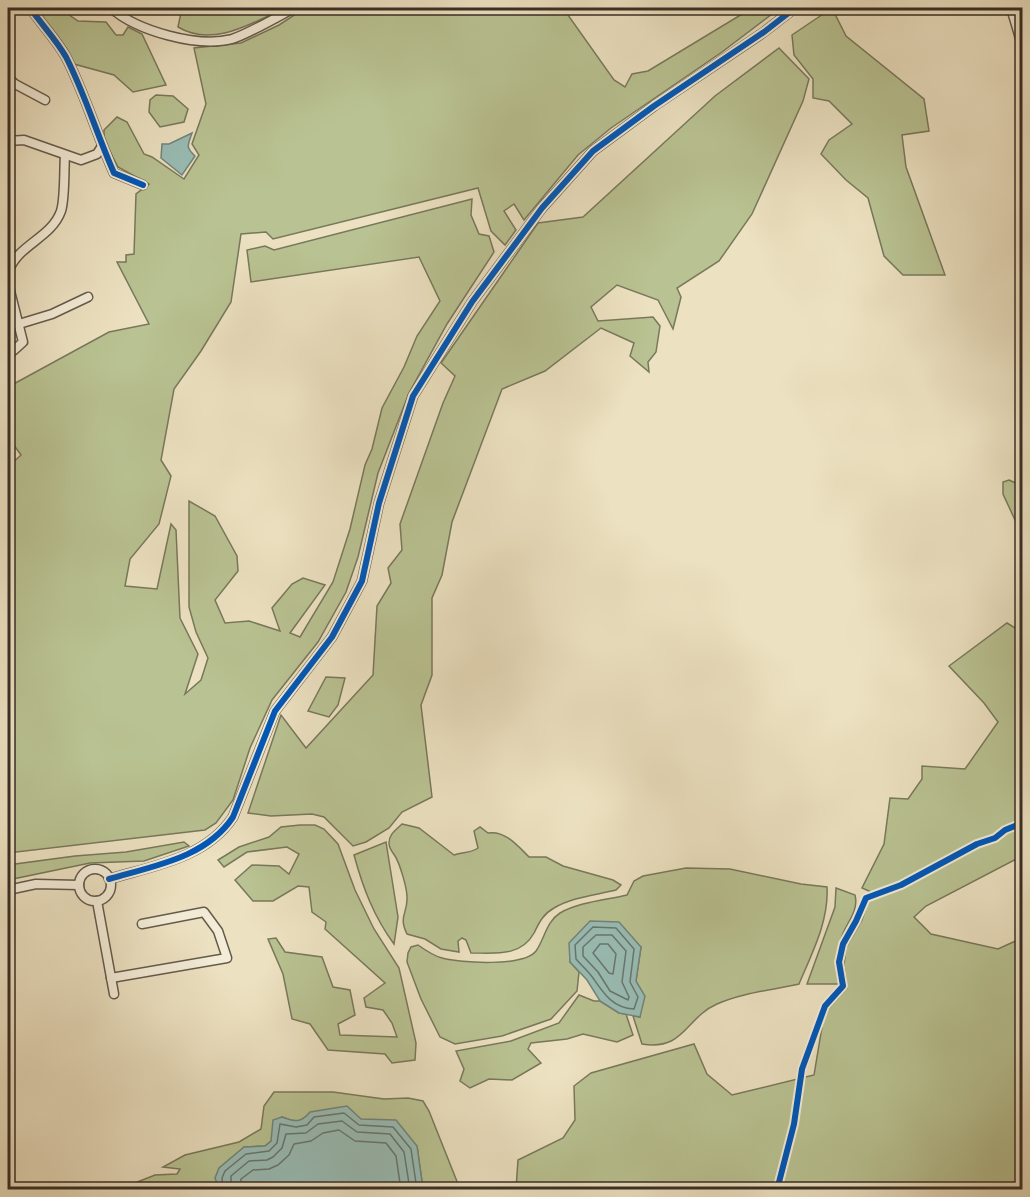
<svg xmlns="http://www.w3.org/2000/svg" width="1030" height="1197" font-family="'Sorts Mill Goudy',serif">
<rect width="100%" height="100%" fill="#ece1c1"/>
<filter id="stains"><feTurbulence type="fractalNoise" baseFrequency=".00333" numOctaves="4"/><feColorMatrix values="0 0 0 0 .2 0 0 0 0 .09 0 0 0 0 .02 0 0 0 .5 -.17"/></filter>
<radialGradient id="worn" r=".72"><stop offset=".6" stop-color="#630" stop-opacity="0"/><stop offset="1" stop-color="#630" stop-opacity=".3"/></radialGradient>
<!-- green -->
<g fill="#b9c292" stroke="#78785c" stroke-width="1.5">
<path d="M 37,8 L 59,8 L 78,21 L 106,22 L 116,35 L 123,35 L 128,27 L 142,34 L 166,85 L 133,92 L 114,75 L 74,64 Z"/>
<path d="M 182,8 L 285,8 C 252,23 213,48 178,27 Z"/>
<path d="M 305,8 L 563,8 L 614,80 L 625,87 L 632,74 L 648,71 L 752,8 L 780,8 L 722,52 L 611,128 L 578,155 L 524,220 L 514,204 L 504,211 L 516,230 L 505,245 L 491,231 L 478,188 L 273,239 L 266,232 L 241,234 L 231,302 L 201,351 L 174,389 L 161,460 L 171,476 L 159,524 L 130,559 L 125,586 L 157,589 L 171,524 L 176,530 L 180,618 L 198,654 L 185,694 L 201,680 L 208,658 L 196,632 L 189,607 L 189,501 L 215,516 L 237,556 L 238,571 L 215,600 L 225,623 L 249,621 L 280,631 L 272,608 L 292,584 L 303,578 L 325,585 L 290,633 L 300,637 L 333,582 L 350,529 L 365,465 L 372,449 L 382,408 L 404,367 L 417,336 L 440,301 L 419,257 L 251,282 L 247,250 L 265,246 L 274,250 L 472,199 L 471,215 L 479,234 L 489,236 L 494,252 L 447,324 L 409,393 L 378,473 L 358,557 L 346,592 L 318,642 L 272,700 L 250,748 L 233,800 L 216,823 L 205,830 L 8,853 L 8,467 L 21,455 L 8,437 L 8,387 L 109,332 L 149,324 L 117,262 L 126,262 L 126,255 L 134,254 L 136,194 L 149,184 L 118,167 L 104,140 L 104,130 L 117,117 L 127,122 L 144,154 L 152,157 L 184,179 L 199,155 L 192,144 L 206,104 L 194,48 L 241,43 L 279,25 Z"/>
<path d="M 832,8 L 846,36 L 924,99 L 929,131 L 902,135 L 906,167 L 945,275 L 903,275 L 884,256 L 868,198 L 846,180 L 821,154 L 829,140 L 852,124 L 829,101 L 813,98 L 813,79 L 794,55 L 792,35 Z"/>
<path d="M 779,48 L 809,79 L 803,101 L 752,214 L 719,261 L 677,288 L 681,297 L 673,329 L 658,300 L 617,285 L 591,307 L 598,321 L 653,317 L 660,326 L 656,352 L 648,362 L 649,372 L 630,356 L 634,343 L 601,328 L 545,371 L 502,389 L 452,522 L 442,575 L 432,598 L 432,675 L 421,705 L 432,797 L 402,812 L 389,828 L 366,842 L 353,846 L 324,817 L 312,814 L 271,816 L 248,813 L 281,715 L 306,748 L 373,675 L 377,606 L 391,583 L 388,568 L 402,550 L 400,524 L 443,403 L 455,376 L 441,363 L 538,223 L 583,217 L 715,96 Z"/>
<path d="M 156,95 L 173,96 L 188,109 L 184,122 L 160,127 L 149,112 L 150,100 Z"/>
<path d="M 1009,480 L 1022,486 L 1022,524 L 1015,520 L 1003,494 L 1003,482 Z"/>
<path d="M 1007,623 L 1015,628 L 1022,627 L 1022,856 L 926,906 L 914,917 L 931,934 L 998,949 L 1022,938 L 1022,1189 L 516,1189 L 518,1160 L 563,1138 L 575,1120 L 574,1086 L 591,1073 L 694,1044 L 707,1074 L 732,1095 L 814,1075 L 823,1021 L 829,1008 L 847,988 L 844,965 L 846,948 L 862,920 L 871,892 L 862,888 L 884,844 L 890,798 L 908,799 L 922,779 L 922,766 L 965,769 L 998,722 L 984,703 L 949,666 Z"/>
<path d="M 326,677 L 345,678 L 338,705 L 329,717 L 308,711 Z"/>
<path d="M 402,824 L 419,828 L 454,855 C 463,852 471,853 478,848 L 474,831 L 480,827 L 488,833 C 505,830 518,846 529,857 L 546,857 L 563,866 L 613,880 L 621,885 L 616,890 C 596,895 572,897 554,908 C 543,914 539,923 534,933 C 521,957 495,953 471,953 L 466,940 L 462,938 L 458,941 L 459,952 L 441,949 L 425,939 L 407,934 C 398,916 408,913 407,897 C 407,888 400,864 395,856 C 392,851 389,849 389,843 C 389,834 396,830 402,824 Z"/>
<path d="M 300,825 L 315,825 L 324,829 L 338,844 L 355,890 L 374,929 L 399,968 L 416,1043 L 415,1060 L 392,1063 L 385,1054 L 328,1050 L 310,1024 L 292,1019 L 283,974 L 268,939 L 276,938 L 285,952 L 322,957 L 333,987 L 350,990 L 355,1015 L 338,1024 L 340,1035 L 397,1037 L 392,1023 L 383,1010 L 366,1007 L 364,998 L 385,983 L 325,929 L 326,922 L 312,912 L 309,887 L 298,886 L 273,901 L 253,901 L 235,880 L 252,865 L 279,866 L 289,874 L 299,854 L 287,847 L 247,852 L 224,867 L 218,860 L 239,847 L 269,837 L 281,827 Z"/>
<path d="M 184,842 L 189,846 L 144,861 L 90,863 L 8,880 L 8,865 L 75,856 L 126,852 Z"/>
<path d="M 386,842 L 398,917 L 394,944 C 374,917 363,888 354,855 Z"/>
<path d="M 686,868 L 730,869 L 801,884 L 827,887 C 829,921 812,953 799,984 C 772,990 742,993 717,1004 C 685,1018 685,1051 642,1044 L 633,1016 L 640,1017 L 636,981 L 641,947 L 570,962 L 579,972 L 577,991 L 551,1019 L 502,1036 L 455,1044 L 440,1037 L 421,999 L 407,962 L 408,953 L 411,947 L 418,945 C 425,950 434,956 442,958 C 460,963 524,967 536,951 C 545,938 546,922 560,913 C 579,902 606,900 627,895 L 634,881 L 643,876 Z"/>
<path d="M 836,888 L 855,895 C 859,911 847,922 842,936 C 836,953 835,967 839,984 L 807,984 L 835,907 Z"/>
<path d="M 579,995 L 594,1001 L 600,1001 L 619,1013 L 626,1014 L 633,1035 L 617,1042 L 583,1034 L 567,1039 L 531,1043 L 528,1049 L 541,1063 L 512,1080 L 489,1079 L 470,1088 L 460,1081 L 464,1069 L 456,1051 L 511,1041 L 559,1023 Z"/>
<path d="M 274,1092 L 333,1092 L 384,1099 L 408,1098 L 423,1101 L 429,1111 L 460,1189 L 423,1189 L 417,1146 L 304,1120 L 295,1122 L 282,1117 L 271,1141 L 265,1146 L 244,1147 L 216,1189 L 117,1190 L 155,1175 L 177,1174 L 180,1169 L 163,1167 L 185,1155 L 239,1142 L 261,1129 L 264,1106 Z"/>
</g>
<!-- water -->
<g fill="#99bdb6" stroke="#72847c" stroke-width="1.5">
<path d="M 192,133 C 188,145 185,147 195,156 L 182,175 L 161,158 L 162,144 L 169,144 Z"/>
<path d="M 590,921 L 619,922 L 641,947 L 636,981 L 645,996 L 640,1017 L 619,1013 L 600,1001 L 587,980 L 570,962 L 569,943 Z"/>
<path d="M 347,1106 L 361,1119 L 396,1120 L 417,1146 L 423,1189 L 216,1189 L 218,1186 L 215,1178 L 219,1168 L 244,1147 L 265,1146 L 271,1141 L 273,1120 L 282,1117 C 295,1122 301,1123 310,1112 Z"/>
</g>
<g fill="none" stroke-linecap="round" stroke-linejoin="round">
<!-- shore -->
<g stroke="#68766e" stroke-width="1.5">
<path d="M 593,927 L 616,928 L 634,949 L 630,982 L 638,997 L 634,1009 C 613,1008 604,994 593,978 C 588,971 581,965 576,959 L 575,945 Z"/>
<path d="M 596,935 L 612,935 L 626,951 L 622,982 L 629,997 L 628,1000 L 610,991 L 598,972 L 583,956 L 583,947 Z"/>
<path d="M 600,944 L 608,944 L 616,954 L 613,974 L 609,973 L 593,953 Z"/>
<path d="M 223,1190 L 222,1178 L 225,1171 L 246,1154 L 269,1151 L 277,1143 L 280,1124 L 296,1127 L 307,1125 L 314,1117 L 344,1113 L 359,1125 L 393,1127 L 411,1149 L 417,1190"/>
<path d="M 231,1190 L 231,1176 L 249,1161 L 267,1160 L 273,1157 L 282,1148 L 286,1134 L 306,1133 L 318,1124 L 342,1121 L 357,1132 L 390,1134 L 404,1152 L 410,1190"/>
<path d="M 240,1190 L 241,1179 L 253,1170 L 269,1169 L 278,1165 L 289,1155 L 294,1144 L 311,1141 L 323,1133 L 339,1130 L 355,1141 L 386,1143 L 396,1156 L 401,1190"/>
</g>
<!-- minor casing -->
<g stroke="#655b4d" stroke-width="11">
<g id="minor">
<path d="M 27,8 L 33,12 C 44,27 57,41 66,57 C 85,94 97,135 114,173 L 143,185"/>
<path d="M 111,8 C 137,31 198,48 232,39 C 248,34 279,16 294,8"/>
<path d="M 1011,8 L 1022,45"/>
<path d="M 8,78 L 15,84 L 45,100"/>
<path d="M 8,141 L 24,140 L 81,160 L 97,154 L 102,146"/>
<path d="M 8,273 C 16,245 51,239 61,211 C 65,199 64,169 65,155"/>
<path d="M 8,283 L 23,342 L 13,351 L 8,350"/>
<path d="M 19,324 L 52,314 L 88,297"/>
<circle cx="95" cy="885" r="16"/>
<path d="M 109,879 C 153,866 206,858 233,817 L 275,711 L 332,637 L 362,581 L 379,503 L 413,396 L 472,302 L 542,208 L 593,151 L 654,106 L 764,32 L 795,8"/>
<path d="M 8,890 L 36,884 L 79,885"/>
<path d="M 97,901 L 114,994"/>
<path d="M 111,978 L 227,958 L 218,931 L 204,912 L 142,924"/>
</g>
</g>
<!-- minor -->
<use href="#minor" stroke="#f3ecd7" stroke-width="8"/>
<!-- cycleway casing -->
<g stroke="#f3ecd7" stroke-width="10">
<g id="cycleway">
<path d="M 27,8 L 33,12 C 44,27 57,41 66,57 C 85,94 97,135 114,173 L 143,185"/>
<path d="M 109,879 C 153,866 206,858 233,817 L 275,711 L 332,637 L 362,581 L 379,503 L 413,396 L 472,302 L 542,208 L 593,151 L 654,106 L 764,32 L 795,8"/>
<path d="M 777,1190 L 794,1124 L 802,1069 L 825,1006 L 843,986 L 839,962 L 843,944 L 856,921 L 866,898 L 901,885 L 977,844 L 995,838 L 1005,830 L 1022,823"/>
</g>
</g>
<!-- cycleway -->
<use href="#cycleway" stroke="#0057b8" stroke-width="6"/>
</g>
<!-- margin -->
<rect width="1030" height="1197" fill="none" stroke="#ece1c1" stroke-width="30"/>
<rect x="9" y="9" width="1012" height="1179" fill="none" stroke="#382e26" stroke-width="3"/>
<rect x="15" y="15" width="1000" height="1167" fill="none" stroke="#382e26" stroke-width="1.5"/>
<rect width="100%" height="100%" filter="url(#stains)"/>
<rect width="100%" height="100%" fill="url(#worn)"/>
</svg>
